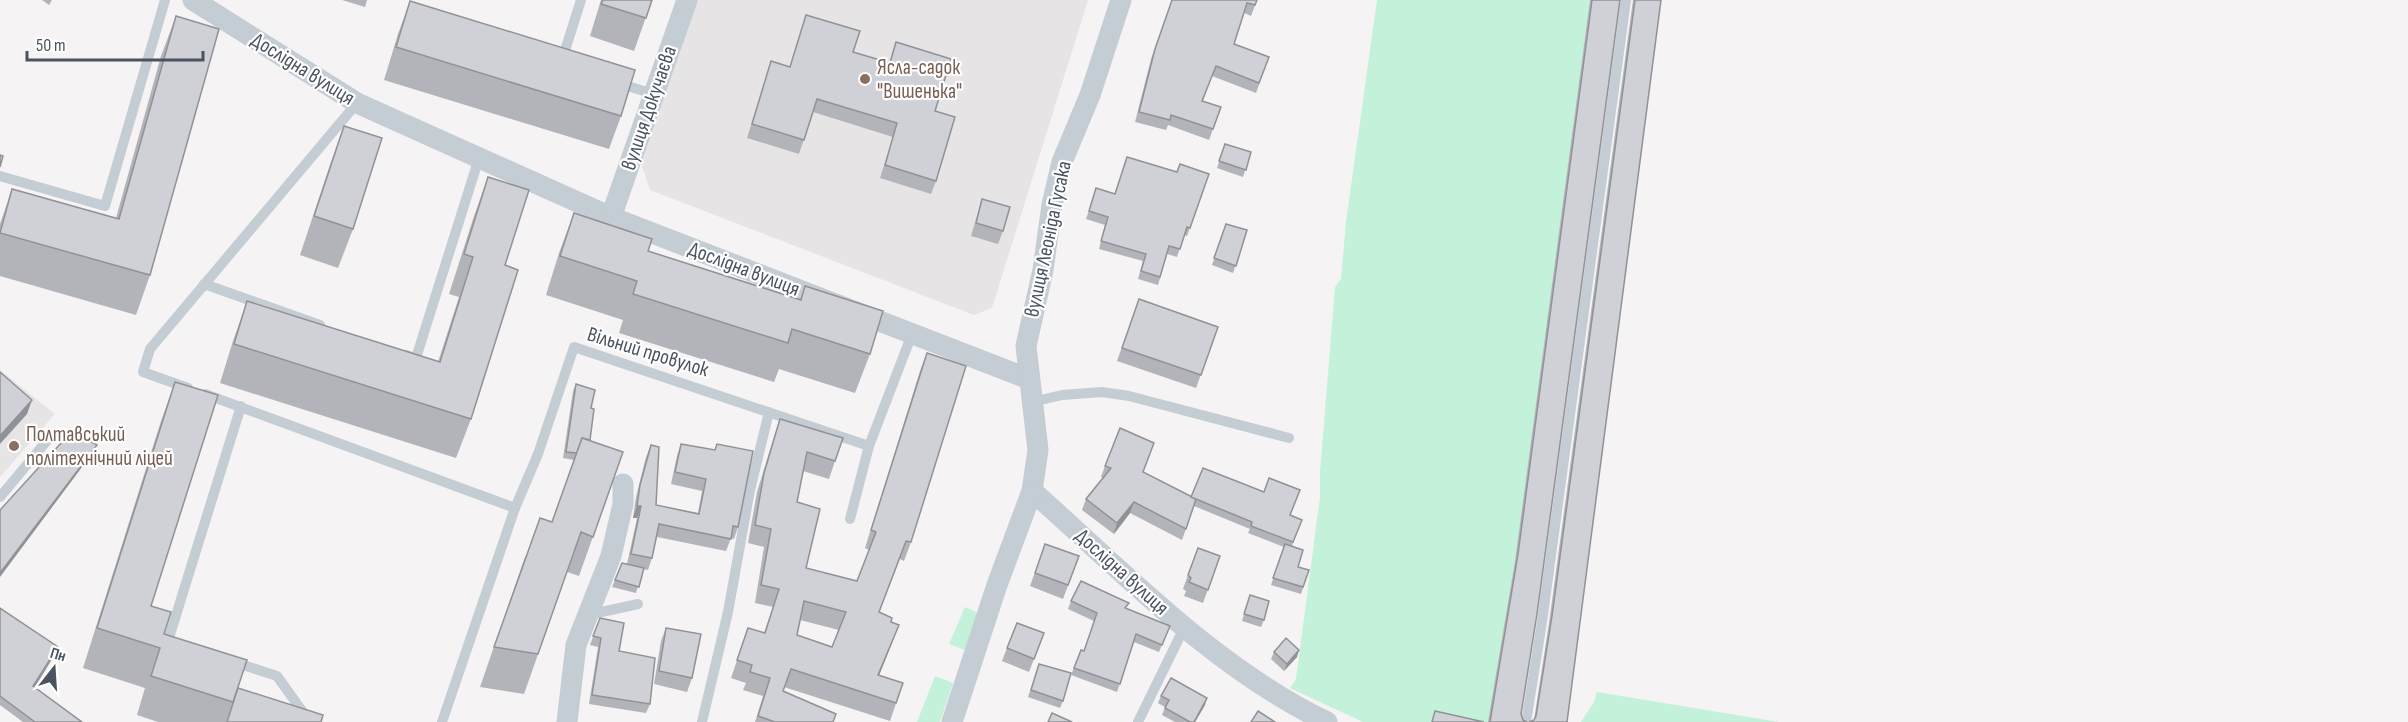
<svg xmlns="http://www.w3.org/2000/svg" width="2408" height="722" font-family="'Sofia Sans Condensed',sans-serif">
<rect width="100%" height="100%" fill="#f5f3f3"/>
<!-- education -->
<g fill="#e6e4e5">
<path d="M 694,0 L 1088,0 L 992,308 L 974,315 L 650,190 L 639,158 Z"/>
<path d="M 0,370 L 55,414 L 0,477 Z"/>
</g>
<!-- green -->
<g fill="#c3f1d9">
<path d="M 1377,0 L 1590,0 L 1515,561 L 1489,722 L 1449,722 L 1433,719 L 1432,722 L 1363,722 L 1290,688 L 1296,679 L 1320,497 L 1320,473 L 1335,287 L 1341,279 L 1346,222 Z"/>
<path d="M 965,607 L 978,613 L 965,650 L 949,644 Z"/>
<path d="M 935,676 L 953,683 L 940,722 L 917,722 Z"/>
<path d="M 1597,692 L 1779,722 L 1581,722 L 1594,702 Z"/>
</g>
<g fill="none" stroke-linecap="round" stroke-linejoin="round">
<!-- lane -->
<g stroke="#c4ccd4" stroke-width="10">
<path d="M 561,63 L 581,0"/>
<path d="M 617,83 L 654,94"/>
<path d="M 0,176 L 105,206 L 165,0"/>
<path d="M 204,284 L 320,325"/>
<path d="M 406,355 L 416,358 L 479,158"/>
<path d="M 188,388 L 143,372 L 150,349 L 357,103"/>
<path d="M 205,394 L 515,508"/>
<path d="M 1032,402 L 1062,395 L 1102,392 L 1129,396 L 1289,438"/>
<path d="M 0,497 L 50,437"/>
<path d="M 850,519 L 869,446"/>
<path d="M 588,615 L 638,604"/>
<path d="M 176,644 L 168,641 L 241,406"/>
<path d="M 231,661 L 277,676 L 310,722"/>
<path d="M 442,722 L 515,508 L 538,454 L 574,347 L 869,446 L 912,334"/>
<path d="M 702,722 L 728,612 L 750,490 L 769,412"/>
<path d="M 1138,722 L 1184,628"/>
<path d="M 1526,722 L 1542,622 L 1626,0"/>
</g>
<!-- street -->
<g stroke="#c4ccd4" stroke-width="21">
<path d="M 193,0 L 357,103 L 611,217 L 1029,379"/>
<path d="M 1121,0 L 1090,95 L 1062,162 L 1052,205 L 1043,270 L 1026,346 L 1038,450 L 1032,491 C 1125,573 1213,667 1327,722"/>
<path d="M 611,217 L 687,0"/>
<path d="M 567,722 L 576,645 L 611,556 L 623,504 L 623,484"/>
<path d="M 952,722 L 997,585 L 1032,491"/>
</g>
</g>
<!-- wall -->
<g fill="#b2b4b9" fill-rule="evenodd">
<path d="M 42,0 L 52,0 L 49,5 Z"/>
<path d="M 342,0 L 367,0 L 365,7 Z"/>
<path d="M 601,0 L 652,0 L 634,51 L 590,36 Z"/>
<path d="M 1172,0 L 1257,0 L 1251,16 L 1244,13 L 1234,44 L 1269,57 L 1256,93 L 1212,76 L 1203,101 L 1221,107 L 1209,140 L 1168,125 L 1166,130 L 1135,122 L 1151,59 Z"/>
<path d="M 1590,0 L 1620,0 L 1521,714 L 1523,720 L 1527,722 L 1488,722 L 1515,561 Z"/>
<path d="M 1633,0 L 1661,0 L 1567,722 L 1534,720 L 1549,623 Z"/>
<path d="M 410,1 L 621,116 L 609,149 L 384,80 L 398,34 Z"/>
<path d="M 806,15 L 853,52 L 889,63 L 896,42 L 935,111 L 936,181 L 931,194 L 880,178 L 893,137 L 813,112 L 799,154 L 747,138 L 771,61 L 790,67 Z"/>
<path d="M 176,16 L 150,275 L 136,315 L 0,276 L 0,224 L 12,189 L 116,218 L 161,56 Z"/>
<path d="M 344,126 L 353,229 L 338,268 L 300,255 L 330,165 Z"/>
<path d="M 1225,144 L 1251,152 L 1243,177 L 1217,168 Z"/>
<path d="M 1127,157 L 1177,172 L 1209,174 L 1187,236 L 1184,235 L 1177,257 L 1167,254 L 1158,285 L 1138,279 L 1143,261 L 1099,249 L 1105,225 L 1086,219 L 1094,196 L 1115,194 Z"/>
<path d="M 488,177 L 505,265 L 471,419 L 456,458 L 220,383 L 233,341 L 247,301 L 438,362 L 459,297 L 449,294 L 474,216 Z"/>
<path d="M 982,199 L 1003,231 L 998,244 L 971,236 Z"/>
<path d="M 574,213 L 648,251 L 800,299 L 805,286 L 870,354 L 855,393 L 779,369 L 774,382 L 619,333 L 623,320 L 546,295 L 559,253 Z"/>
<path d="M 1226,224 L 1247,230 L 1233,273 L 1212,265 Z"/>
<path d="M 1139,299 L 1218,327 L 1196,388 L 1117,361 Z"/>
<path d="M 927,353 L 911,542 L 904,561 L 900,559 L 879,613 L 891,622 L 892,643 L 879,675 L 903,683 L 890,721 L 784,687 L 783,691 L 833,722 L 755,722 L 763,696 L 743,690 L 746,683 L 731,678 L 748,628 L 764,633 L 773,607 L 755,603 L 764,547 L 748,543 L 757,492 L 774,437 L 780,419 L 835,461 L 829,479 L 803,471 L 797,502 L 806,568 L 857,581 L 869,550 L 865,548 L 920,371 ZM 800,620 L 839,630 L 832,647 L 797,635 Z"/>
<path d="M 175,382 L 151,606 L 164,634 L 236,693 L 321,722 L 158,722 L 137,715 L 145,688 L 83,668 L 161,421 Z"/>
<path d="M 576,384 L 591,408 L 590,440 L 623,452 L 579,576 L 567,572 L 524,694 L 480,687 L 525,557 L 552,522 L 574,460 L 563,458 L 573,391 Z"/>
<path d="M 681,444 L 715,450 L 717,444 L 738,527 L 734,539 L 731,538 L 726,551 L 657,537 L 652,558 L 648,570 L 643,569 L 636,593 L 612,587 L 622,563 L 627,564 L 637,518 L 633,518 L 636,497 L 646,457 L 651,445 L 656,505 L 698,513 L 702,491 L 671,484 L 677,456 Z"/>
<path d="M 1105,466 L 1143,472 L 1191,497 L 1290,515 L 1302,520 L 1292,546 L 1298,567 L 1309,570 L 1301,594 L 1271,585 L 1284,547 L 1248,533 L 1250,529 L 1194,506 L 1182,540 L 1130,513 L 1114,534 L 1082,510 L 1086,499 L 1103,478 L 1101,477 Z"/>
<path d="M 1045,544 L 1079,556 L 1063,599 L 1030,586 Z"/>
<path d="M 1220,556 L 1203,603 L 1184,596 L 1186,591 L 1183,589 L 1188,575 Z"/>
<path d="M 1250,595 L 1264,620 L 1261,627 L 1242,621 Z"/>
<path d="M 1071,601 L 1127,608 L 1170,626 L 1159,652 L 1134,642 L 1117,692 L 1071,675 L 1081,650 L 1084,651 L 1094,621 L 1068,609 Z"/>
<path d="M 0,608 L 55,654 L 35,687 L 82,722 L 23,722 L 0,705 Z"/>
<path d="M 600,618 L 650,704 L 646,713 L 589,704 L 598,647 L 590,645 Z"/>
<path d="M 666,628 L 692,678 L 687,692 L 654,684 L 661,641 Z"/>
<path d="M 1044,633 L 1029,672 L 1002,661 L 1007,648 Z"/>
<path d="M 1274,652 L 1297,657 L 1284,671 L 1271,659 Z"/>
<path d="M 1039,664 L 1063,701 L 1060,708 L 1028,697 Z"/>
<path d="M 1161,696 L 1205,705 L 1195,722 L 1175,722 L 1162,715 L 1165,707 L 1158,703 Z"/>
</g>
<!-- shaded-wall -->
<g fill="#919296">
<path d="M 32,400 L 27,414 L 0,444 L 0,436 Z"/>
<path d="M 97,445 L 94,451 L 0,577 L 0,573 Z"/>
<path d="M 1134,502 L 1130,513 L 1114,534 L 1117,523 Z"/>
<path d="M 637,506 L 641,506 L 637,518 L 633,518 Z"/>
<path d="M 899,625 L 892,643 L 872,693 L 878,675 Z"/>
<path d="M 58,647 L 55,654 L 31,693 L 33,686 Z"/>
<path d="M 1299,650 L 1297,657 L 1284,671 L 1287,664 Z"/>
<path d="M 1207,698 L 1205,705 L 1195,722 L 1194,722 Z"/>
</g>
<!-- building -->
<g fill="#cfd1d7" stroke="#919296" stroke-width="1.5" fill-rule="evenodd">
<path d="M 603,0 L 652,0 L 646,18 L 601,4 Z"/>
<path d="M 1172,0 L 1257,0 L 1255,5 L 1247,3 L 1234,44 L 1269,57 L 1259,83 L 1216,66 L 1202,101 L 1221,107 L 1213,129 L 1171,115 L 1170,120 L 1139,112 L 1155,49 Z"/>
<path d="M 1592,0 L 1620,0 L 1537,614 L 1521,714 L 1523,720 L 1527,722 L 1490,722 L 1518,554 Z"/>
<path d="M 1635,0 L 1661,0 L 1567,722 L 1529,722 L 1534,720 L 1536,716 L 1552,616 Z"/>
<path d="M 410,1 L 635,70 L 621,116 L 396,47 Z"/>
<path d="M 806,15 L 860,31 L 853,52 L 890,63 L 896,42 L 951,59 L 935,111 L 955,117 L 936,181 L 885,165 L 897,123 L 817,99 L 804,140 L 752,124 L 771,61 L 790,67 Z"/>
<path d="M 176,16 L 219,29 L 150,275 L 0,233 L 12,189 L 119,219 Z"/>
<path d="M 344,126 L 382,138 L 353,229 L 314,216 Z"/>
<path d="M 1225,144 L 1251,152 L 1246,170 L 1219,161 Z"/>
<path d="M 0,155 L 3,156 L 0,167 Z"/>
<path d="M 1127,157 L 1177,172 L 1180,164 L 1209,174 L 1190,228 L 1187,227 L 1180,249 L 1169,246 L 1160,277 L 1141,271 L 1146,254 L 1101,241 L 1108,217 L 1089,211 L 1096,188 L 1115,194 Z"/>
<path d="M 488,177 L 529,190 L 505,265 L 518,270 L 471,419 L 234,344 L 247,301 L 440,362 L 473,257 L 464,254 Z"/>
<path d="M 982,199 L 1010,207 L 1003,231 L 976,223 Z"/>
<path d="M 574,213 L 652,239 L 648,251 L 801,300 L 805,286 L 883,311 L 870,354 L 792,329 L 788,343 L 633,294 L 637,281 L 560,256 Z"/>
<path d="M 1226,224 L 1247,230 L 1236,266 L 1214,258 Z"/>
<path d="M 1139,299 L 1218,327 L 1201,375 L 1122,348 Z"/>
<path d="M 927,353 L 966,366 L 911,542 L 906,541 L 879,612 L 892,618 L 891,622 L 899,625 L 878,675 L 903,683 L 896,703 L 791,669 L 783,691 L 836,714 L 833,722 L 775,722 L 758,716 L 770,678 L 750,672 L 752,665 L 737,660 L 748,628 L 765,633 L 779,589 L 761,585 L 771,529 L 755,525 L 764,473 L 780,419 L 843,438 L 835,461 L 807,452 L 797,502 L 820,509 L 806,568 L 857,581 L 876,532 L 871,530 ZM 804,601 L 846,612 L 832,647 L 797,635 Z"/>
<path d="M 0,372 L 32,400 L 0,436 Z"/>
<path d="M 175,382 L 218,395 L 151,606 L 171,612 L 164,634 L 247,660 L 233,702 L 151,676 L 160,648 L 97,628 Z"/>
<path d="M 576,384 L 595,390 L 591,408 L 594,409 L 590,440 L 582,438 L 577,453 L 566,452 Z"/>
<path d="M 1120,428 L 1154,443 L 1143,472 L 1196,499 L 1186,529 L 1134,502 L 1117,523 L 1086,499 L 1111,468 L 1105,466 Z"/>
<path d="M 72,431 L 97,445 L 0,573 L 0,510 Z"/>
<path d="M 582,438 L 623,452 L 593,537 L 581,532 L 538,654 L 494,647 L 540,518 L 552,522 Z"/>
<path d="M 681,444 L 715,450 L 717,444 L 753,451 L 738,527 L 733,526 L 731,539 L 659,524 L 652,558 L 631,554 L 641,506 L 637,506 L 640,485 L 651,445 L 659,447 L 656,505 L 699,514 L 706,479 L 675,472 Z"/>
<path d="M 1203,468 L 1264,492 L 1269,478 L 1300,490 L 1290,515 L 1302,520 L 1293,542 L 1251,526 L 1252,522 L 1191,497 Z"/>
<path d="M 1045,544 L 1079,556 L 1068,585 L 1035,573 Z"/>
<path d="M 1285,544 L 1303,550 L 1298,567 L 1309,570 L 1303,587 L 1273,578 Z"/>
<path d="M 1198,548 L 1220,556 L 1208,590 L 1189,582 L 1191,578 L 1188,575 Z"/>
<path d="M 622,563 L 644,568 L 639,587 L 615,580 Z"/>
<path d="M 1081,581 L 1129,603 L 1125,608 L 1170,626 L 1162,645 L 1136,634 L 1120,684 L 1074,668 L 1081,650 L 1084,651 L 1097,613 L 1071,601 Z"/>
<path d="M 1250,595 L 1269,601 L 1264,620 L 1244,614 Z"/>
<path d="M 0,608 L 58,647 L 33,686 L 82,722 L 35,722 L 0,696 Z"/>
<path d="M 600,618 L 624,623 L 619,651 L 655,658 L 650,704 L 592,695 L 601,638 L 593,636 Z"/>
<path d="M 1017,623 L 1044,633 L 1034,659 L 1007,648 Z"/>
<path d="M 666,628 L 701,634 L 692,678 L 659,671 Z"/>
<path d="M 1286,638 L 1299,650 L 1287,664 L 1274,652 Z"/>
<path d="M 1039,664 L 1071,673 L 1063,701 L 1031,690 Z"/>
<path d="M 1171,678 L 1207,698 L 1194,722 L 1190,722 L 1165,708 L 1169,700 L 1161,696 Z"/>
<path d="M 238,688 L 323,715 L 321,722 L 227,722 Z"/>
<path d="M 1258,711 L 1275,722 L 1251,722 Z"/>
<path d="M 1435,711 L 1484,722 L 1432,722 Z"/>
<path d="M 1052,713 L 1072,722 L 1048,722 Z"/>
</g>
<!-- markers -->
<g fill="#8d6e63" stroke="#fff" stroke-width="2">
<circle cx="865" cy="79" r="6"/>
<circle cx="14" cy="446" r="6"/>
</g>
<g text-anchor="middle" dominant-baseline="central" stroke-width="4.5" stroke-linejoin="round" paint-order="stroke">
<!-- education labels -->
<g font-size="21" fill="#785e54" stroke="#fff" text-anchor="start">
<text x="877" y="67">Ясла-садок<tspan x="877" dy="24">"Вишенька"</tspan></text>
<text x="26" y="434">Полтавський<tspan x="26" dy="24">політехнічний ліцей</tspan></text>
</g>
<!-- street labels -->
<g font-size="21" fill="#4a5461" stroke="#fff">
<text transform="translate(303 69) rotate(32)">Дослідна вулиця</text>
<text transform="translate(649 108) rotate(-71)">вулиця Докучаєва</text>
<text transform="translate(1048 239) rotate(-78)">вулиця Леоніда Гусака</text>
<text transform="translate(744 269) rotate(21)">Дослідна вулиця</text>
<text transform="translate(648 352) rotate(17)">Вільний провулок</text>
<text transform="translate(1122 572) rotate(42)">Дослідна вулиця</text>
</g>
</g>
<!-- north arrow -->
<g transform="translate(54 668) rotate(17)" stroke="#ffffff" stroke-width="4.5" paint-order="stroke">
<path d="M0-4.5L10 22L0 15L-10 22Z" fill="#4a5461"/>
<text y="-9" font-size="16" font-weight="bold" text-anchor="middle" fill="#4a5461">Пн</text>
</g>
<!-- scale -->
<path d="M27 51v9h176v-9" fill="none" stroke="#4a5461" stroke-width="3"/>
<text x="36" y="51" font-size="18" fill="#4a5461" stroke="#ffffff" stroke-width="4.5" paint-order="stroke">50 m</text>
</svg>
